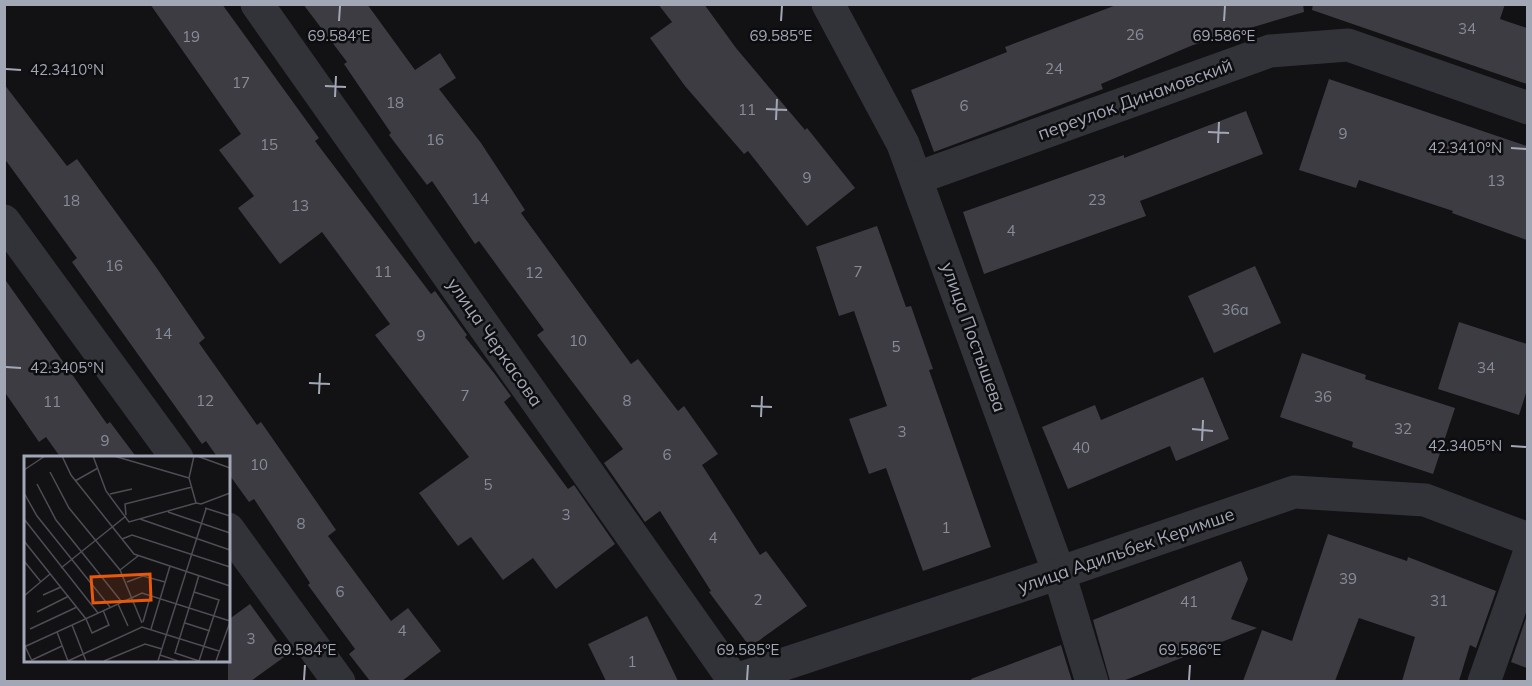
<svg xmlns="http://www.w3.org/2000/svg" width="1532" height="686" font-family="Mulish,sans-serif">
<rect width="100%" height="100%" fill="#121214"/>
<!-- building -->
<g fill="#3c3c42">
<path d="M 150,4 L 222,4 L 319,138 L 315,141 L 431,294 L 435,291 L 467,335 L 465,337 L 494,373 L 511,396 L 504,402 L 568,489 L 574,485 L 615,544 L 556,589 L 533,558 L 503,580 L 471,537 L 458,546 L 419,493 L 469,457 L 375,335 L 390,324 L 322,232 L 280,264 L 238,208 L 254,196 L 219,150 L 241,134 Z"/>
<path d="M 303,4 L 367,4 L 415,70 L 440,53 L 456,78 L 439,89 L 481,143 L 525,210 L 521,213 L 631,364 L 638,359 L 678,411 L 684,406 L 718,454 L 702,465 L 760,555 L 766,551 L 807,606 L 750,647 L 709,592 L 711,591 L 660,511 L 645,522 L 604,463 L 623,449 L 537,335 L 544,330 L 479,241 L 475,244 L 432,181 L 427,185 L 389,135 L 391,133 L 344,64 L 347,62 Z"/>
<path d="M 658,4 L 704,4 L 736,48 L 805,130 L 807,128 L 855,188 L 807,226 L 748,151 L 744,154 L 685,86 L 650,38 L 672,22 Z"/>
<path d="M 1119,4 L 1303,4 L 1304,12 L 1193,45 L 1101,84 L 1103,89 L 934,152 L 911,90 L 1007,52 L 1005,47 Z"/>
<path d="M 1313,4 L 1505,4 L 1500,19 L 1527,28 L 1527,84 L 1312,10 Z"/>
<path d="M 1329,79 L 1527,146 L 1527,240 L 1452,213 L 1453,211 L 1359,180 L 1356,188 L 1299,170 Z"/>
<path d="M 4,84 L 67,166 L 77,159 L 156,267 L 205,338 L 199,343 L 257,425 L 261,422 L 307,488 L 336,530 L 328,536 L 391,621 L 408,608 L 441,651 L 402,681 L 370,681 L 349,654 L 355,649 L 308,585 L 310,583 L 254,499 L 249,502 L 228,473 L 228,458 L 218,458 L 206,441 L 202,444 L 72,262 L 77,258 L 4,158 Z"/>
<path d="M 1246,111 L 1263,154 L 1140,201 L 1146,216 L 984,274 L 963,212 L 1124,155 L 1124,158 Z"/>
<path d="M 877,226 L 906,307 L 911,306 L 933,369 L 929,370 L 991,547 L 923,571 L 886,468 L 869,474 L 849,419 L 887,406 L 854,311 L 839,316 L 816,247 Z"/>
<path d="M 1255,266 L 1281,323 L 1214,353 L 1188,296 Z"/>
<path d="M 4,278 L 107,424 L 110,422 L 137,458 L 61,458 L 46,437 L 39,442 L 4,391 Z"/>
<path d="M 1459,322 L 1527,344 L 1527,390 L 1519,415 L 1438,389 Z"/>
<path d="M 1302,353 L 1366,375 L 1365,379 L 1455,408 L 1433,474 L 1352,447 L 1353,442 L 1280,417 Z"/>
<path d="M 1203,377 L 1229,439 L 1176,461 L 1170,446 L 1068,489 L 1042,427 L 1095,405 L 1101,420 Z"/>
<path d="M 1328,534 L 1407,561 L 1408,557 L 1496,591 L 1476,648 L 1470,645 L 1459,681 L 1402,681 L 1415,637 L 1359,618 L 1335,681 L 1243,681 L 1262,630 L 1292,641 Z"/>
<path d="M 1241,561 L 1248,579 L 1231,619 L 1257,628 L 1123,681 L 1110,681 L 1093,620 Z"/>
<path d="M 250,604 L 287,655 L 251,681 L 228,681 L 228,620 Z"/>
<path d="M 1527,615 L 1527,668 L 1511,662 Z"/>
<path d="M 647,616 L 678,681 L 606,681 L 588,644 Z"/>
<path d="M 1061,645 L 1072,681 L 972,681 L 971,679 Z"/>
</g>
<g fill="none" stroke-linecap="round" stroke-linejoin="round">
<!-- minor -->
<g stroke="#323339" stroke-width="33">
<path d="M 257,4 L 733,679"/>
<path d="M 828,4 L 903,144 L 1059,573 L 1092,682"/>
<path d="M 917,178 L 1270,51 L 1348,45 L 1528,108"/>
<path d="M 4,221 L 177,458"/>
<path d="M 228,529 L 339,682"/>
<path d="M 1484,682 L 1528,557"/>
</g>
<!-- tertiary -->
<path stroke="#323339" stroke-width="33" d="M 730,682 L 1059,573 L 1294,492 L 1425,500 L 1528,539"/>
</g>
<!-- ticks -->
<path fill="none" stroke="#a2a7b6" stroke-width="2" d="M 339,21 L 340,6M 781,21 L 782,6M 1224,21 L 1225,6M 6,69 L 21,70M 325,86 L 346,87M 335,97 L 336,76M 766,109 L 787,110M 776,120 L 777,99M 1208,132 L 1229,133M 1218,143 L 1219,122M 1511,148 L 1526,149M 6,367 L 21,368M 309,383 L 330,384M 319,394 L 320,373M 751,406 L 772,407M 761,417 L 762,396M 1192,429 L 1213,431M 1202,441 L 1203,420M 1511,446 L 1526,447M 304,680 L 305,665M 747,680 L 748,665M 1189,680 L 1190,665"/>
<g text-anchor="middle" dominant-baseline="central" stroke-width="5" stroke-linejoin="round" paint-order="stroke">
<!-- number labels -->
<g font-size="15" fill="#888c99">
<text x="1467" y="28">34</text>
<text x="1135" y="34">26</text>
<text x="191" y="36">19</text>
<text x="1054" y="68">24</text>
<text x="241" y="82">17</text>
<text x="395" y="102">18</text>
<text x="964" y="105">6</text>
<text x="747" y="109">11</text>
<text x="1343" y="133">9</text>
<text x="435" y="139">16</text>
<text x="269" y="144">15</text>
<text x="807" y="177">9</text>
<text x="1496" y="180">13</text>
<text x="480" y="198">14</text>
<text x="1097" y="199">23</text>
<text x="71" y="200">18</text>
<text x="300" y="205">13</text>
<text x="1011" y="230">4</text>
<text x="114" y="265">16</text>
<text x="383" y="271">11</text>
<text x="858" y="271">7</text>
<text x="534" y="272">12</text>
<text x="1235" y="309">36а</text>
<text x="163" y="333">14</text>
<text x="421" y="335">9</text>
<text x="578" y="340">10</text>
<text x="896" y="346">5</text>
<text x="1486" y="367">34</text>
<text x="465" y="395">7</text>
<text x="1323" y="396">36</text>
<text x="205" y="400">12</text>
<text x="627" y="400">8</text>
<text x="52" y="401">11</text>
<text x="1403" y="428">32</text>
<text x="902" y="431">3</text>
<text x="105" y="440">9</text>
<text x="1081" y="447">40</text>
<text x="667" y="454">6</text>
<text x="259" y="464">10</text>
<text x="488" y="484">5</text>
<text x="566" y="514">3</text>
<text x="301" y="523">8</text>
<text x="946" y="527">1</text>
<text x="713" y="537">4</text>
<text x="1348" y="578">39</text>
<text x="340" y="591">6</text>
<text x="758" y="599">2</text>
<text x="1439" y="600">31</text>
<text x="1189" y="601">41</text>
<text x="402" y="630">4</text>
<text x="251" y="638">3</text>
<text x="632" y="661">1</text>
</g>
<!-- street labels -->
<g font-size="18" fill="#a2a7b6" stroke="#0d0d0f">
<text transform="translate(1135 99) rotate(-20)">переулок Динамовский</text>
<text transform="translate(974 337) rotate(70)">улица Постышева</text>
<text transform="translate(495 342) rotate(55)">улица Черкасова</text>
<text transform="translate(1126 550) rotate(-19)">улица Адильбек Керимше</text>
</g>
</g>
<!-- overview -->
<g transform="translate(24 456)">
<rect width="206" height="206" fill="#121214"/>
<path fill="none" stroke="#4c4e55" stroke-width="1.5" d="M 38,0 L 47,19 L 110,98 L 206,130M 69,0 L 82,35 L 105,66 L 172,47 L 177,48 L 206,37M 90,0 L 165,22M 170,0 L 165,22 L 172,47M 173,0 L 206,12M 0,14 L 21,0M 26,16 L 45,52 L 96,114 L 118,167M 51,25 L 74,12M 13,28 L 32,64 L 97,145M 0,37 L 13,60 L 86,151M 86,38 L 108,33M 181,52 L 206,60M 144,56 L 206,77M 102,59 L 101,48 L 168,31M 0,63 L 74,157M 116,63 L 206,94M 98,83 L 108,79 L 206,111M 0,85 L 62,163 L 68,177 L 85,169 L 79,154M 0,105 L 17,126M 37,112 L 102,60M 96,114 L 114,100M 103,126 L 119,120 L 141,126M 170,136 L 195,144 L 175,205 L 151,197 L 170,136 L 175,119M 19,139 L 37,131M 0,140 L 26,118M 94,148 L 104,170M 13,156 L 45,140M 119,166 L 127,138M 161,167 L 186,175M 48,169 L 62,205M 6,173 L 53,151M 127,173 L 146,110M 33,176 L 44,205M 0,188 L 8,205M 0,191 L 118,137 L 206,165M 136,199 L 154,205M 8,204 L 38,190M 44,205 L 118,171 L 195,195M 80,205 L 121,188 L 138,193M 134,205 L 182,53M 192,205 L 206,166"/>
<path fill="#e8590c" fill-opacity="0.15" stroke="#e8590c" stroke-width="3" d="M 126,118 L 127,144 L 69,147 L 67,121 Z"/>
<rect width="206" height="206" fill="none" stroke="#a2a7b6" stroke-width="3"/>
</g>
<g font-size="15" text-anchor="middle" fill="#a2a7b6" stroke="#0d0d0f" stroke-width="5" stroke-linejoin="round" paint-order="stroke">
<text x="339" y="41">69.584°E</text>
<text x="781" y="41">69.585°E</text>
<text x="1224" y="41">69.586°E</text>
<text x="67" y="75">42.3410°N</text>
<text x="1465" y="153">42.3410°N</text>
<text x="67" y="373">42.3405°N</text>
<text x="1465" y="451">42.3405°N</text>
<text x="305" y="655">69.584°E</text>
<text x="748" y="655">69.585°E</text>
<text x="1190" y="655">69.586°E</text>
</g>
<!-- border -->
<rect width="1532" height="686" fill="none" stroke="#a2a7b6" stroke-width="12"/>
</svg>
